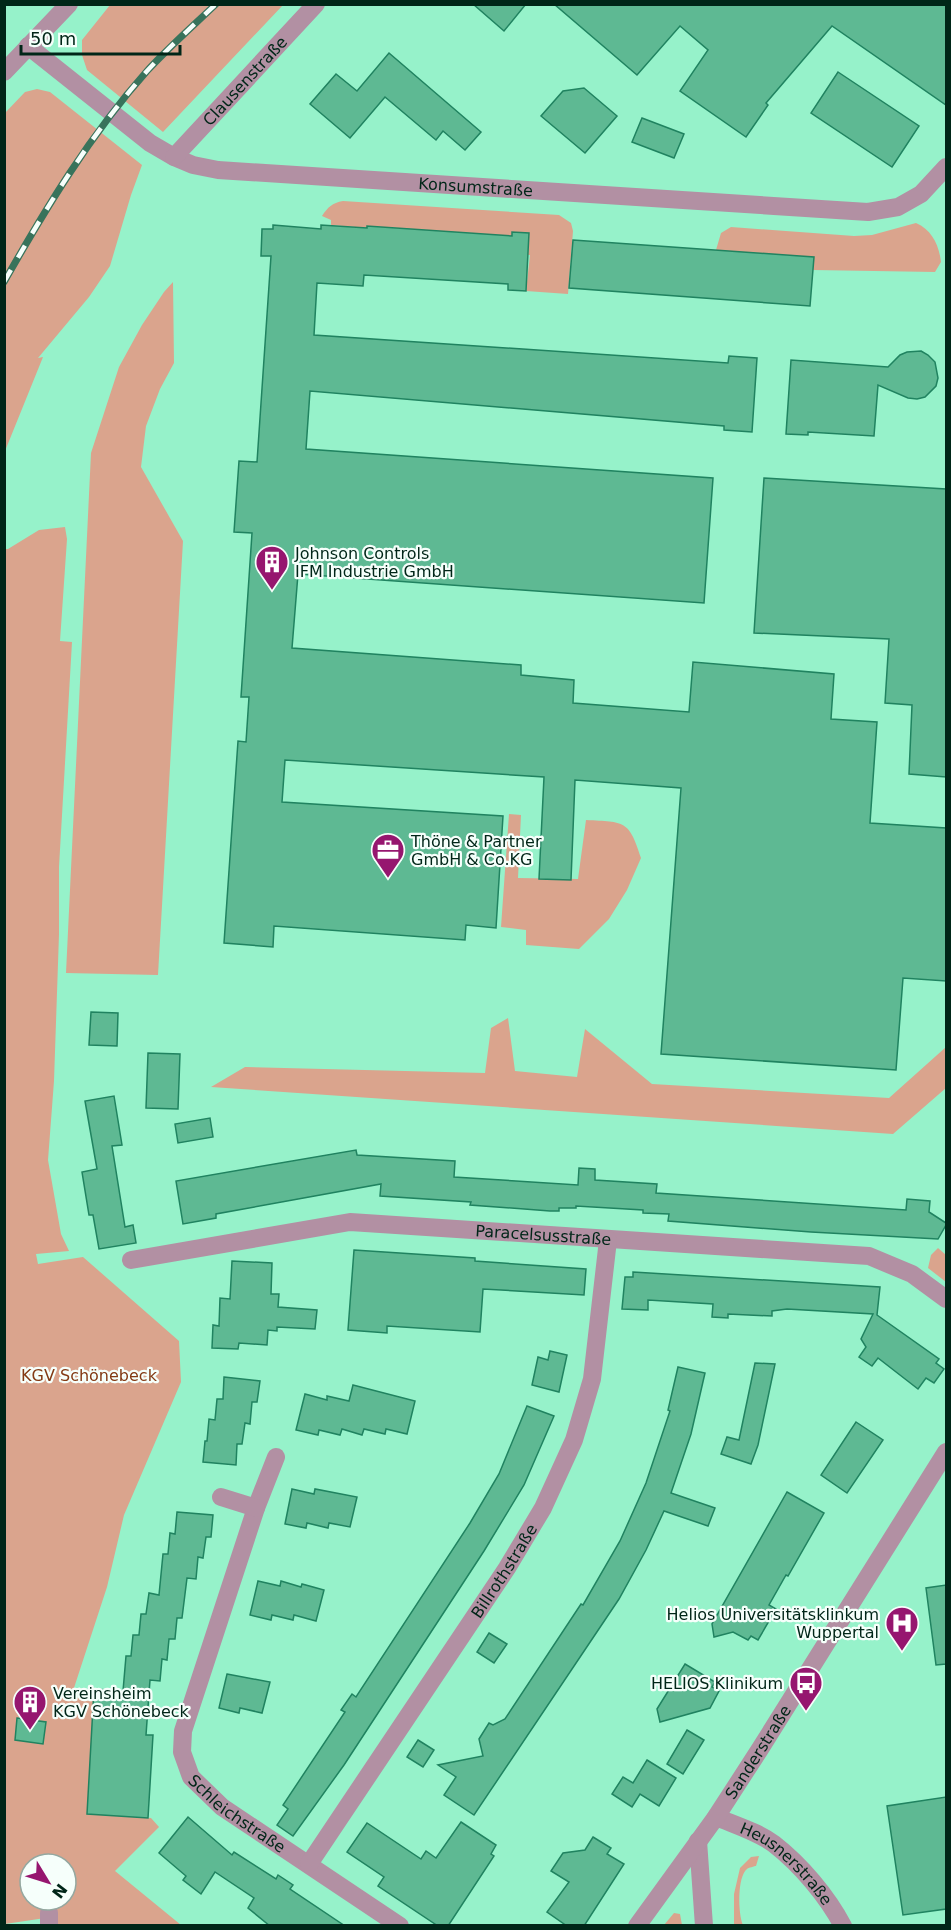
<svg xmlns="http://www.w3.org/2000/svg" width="951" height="1930" font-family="'DejaVu Sans',sans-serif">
<rect width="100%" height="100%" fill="#96f2ca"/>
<!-- green -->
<g fill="#daa48d" fill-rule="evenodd">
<path d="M 110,5 L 110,4 L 283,5 L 163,132 L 87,70 L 82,55 L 82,40 Z"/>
<path d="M 37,89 L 50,92 L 142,165 L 131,195 L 110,266 L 89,297 L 38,358 L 43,357 L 5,451 L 5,113 L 25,92 Z"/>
<path d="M 343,201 L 559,215 L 571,223 L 573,231 L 568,294 L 526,291 L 530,255 L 528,255 L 529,233 L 512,232 L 512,236 L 368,226 L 367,228 L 331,225 L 331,220 L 322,216 C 328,207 332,203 343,201 Z"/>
<path d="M 916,223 C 932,230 939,245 941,262 L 935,272 L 813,270 L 814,257 L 716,250 L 721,233 L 731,227 L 854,236 L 872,235 Z"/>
<path d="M 173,282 L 174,363 L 160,389 L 146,426 L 141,467 L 183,541 L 158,975 L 66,973 L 91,453 L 119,367 L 142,325 L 164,292 Z"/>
<path d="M 65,527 L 67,539 L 60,641 L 72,642 L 59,867 L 59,934 L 54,1081 L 48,1160 L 61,1234 L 69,1251 L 36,1254 L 38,1264 L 83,1257 L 179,1341 L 181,1382 L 124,1515 L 107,1587 L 71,1697 L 94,1699 L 87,1814 L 151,1818 L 159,1827 L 115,1871 L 181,1925 L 53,1925 L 52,1917 L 5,1924 L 4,549 L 8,549 L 39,530 ZM 30,1864 L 66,1864 L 66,1900 L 30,1900 Z"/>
<path d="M 509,814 L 521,815 L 518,878 L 578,879 L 586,820 C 625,822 629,820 641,858 L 627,890 L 609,919 L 579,949 L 526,945 L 526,930 L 501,927 Z"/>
<path d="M 508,1018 L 515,1071 L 577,1077 L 585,1029 L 652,1084 L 889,1098 L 946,1047 L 946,1088 L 893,1134 L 211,1087 L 245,1067 L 485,1073 L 491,1028 Z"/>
<path d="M 938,1248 L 946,1255 L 946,1282 L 928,1268 L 931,1255 Z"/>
<path d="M 759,1856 L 756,1866 C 755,1866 748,1868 747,1869 C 737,1877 738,1914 743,1925 L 734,1925 L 734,1894 L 740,1868 L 751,1857 Z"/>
<path d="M 674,1913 L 680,1914 L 682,1925 L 664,1925 Z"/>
</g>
<!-- building -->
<g fill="#5eb993" stroke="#208360" stroke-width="1.5">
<path d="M 473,4 L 526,4 L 504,31 Z"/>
<path d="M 554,4 L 946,4 L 946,105 L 832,26 L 766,103 L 768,105 L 746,137 L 680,91 L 708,50 L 680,26 L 637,75 Z"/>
<path d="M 389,53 L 481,132 L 465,150 L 443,131 L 436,140 L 385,97 L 350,138 L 310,104 L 336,74 L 357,91 Z"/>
<path d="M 838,72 L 919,126 L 892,167 L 811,113 Z"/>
<path d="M 584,88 L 617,116 L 585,153 L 541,116 L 563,91 Z"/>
<path d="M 642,118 L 684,134 L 674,158 L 632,142 Z"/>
<path d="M 273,225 L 321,229 L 321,225 L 367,228 L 367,226 L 512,236 L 512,232 L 529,233 L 526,291 L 508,290 L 508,284 L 364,275 L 363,286 L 317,283 L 314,335 L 728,363 L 729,356 L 757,358 L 752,432 L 724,430 L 724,426 L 310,391 L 306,449 L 713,478 L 704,603 L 298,574 L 292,648 L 521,665 L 521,675 L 574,680 L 573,703 L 689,712 L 693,662 L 834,674 L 831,719 L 877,722 L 870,823 L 946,828 L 946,981 L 903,978 L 896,1070 L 661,1054 L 681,788 L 575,780 L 571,880 L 539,879 L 544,777 L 285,760 L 282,802 L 503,816 L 496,928 L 466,925 L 465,940 L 274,926 L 273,947 L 224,943 L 238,741 L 246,742 L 249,697 L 241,697 L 252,533 L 234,532 L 239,461 L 257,462 L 271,256 L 261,256 L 262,229 L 273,229 Z"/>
<path d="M 573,240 L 814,257 L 810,306 L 569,288 Z"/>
<path d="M 921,351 L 928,355 L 935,362 L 938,378 L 936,386 L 925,397 L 917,399 L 908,398 L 878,385 L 874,436 L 808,432 L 808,435 L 786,434 L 791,360 L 888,367 L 900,355 L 907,352 Z"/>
<path d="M 764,478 L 946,489 L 946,777 L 909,774 L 912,705 L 885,703 L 889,639 L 754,633 Z"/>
<path d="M 91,1012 L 118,1013 L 117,1046 L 89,1045 Z"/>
<path d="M 148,1053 L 180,1054 L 178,1109 L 146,1108 Z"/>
<path d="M 114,1096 L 122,1145 L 112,1146 L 125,1227 L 133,1225 L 136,1243 L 99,1249 L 93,1215 L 89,1215 L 82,1172 L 97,1169 L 85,1101 Z"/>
<path d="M 210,1118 L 213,1137 L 178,1143 L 175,1124 Z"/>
<path d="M 356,1150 L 357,1155 L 455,1161 L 454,1177 L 578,1185 L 579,1168 L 595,1169 L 595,1180 L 657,1184 L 656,1193 L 906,1210 L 907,1199 L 930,1201 L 929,1212 L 946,1223 L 946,1225 L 938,1239 L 811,1232 L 668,1221 L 669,1214 L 643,1213 L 643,1210 L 576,1206 L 576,1208 L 559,1208 L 559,1211 L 550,1211 L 470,1205 L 471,1202 L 380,1196 L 381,1184 L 216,1214 L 216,1218 L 183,1224 L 176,1181 Z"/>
<path d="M 354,1250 L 475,1258 L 475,1261 L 586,1269 L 584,1295 L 483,1289 L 480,1332 L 387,1326 L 387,1333 L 348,1330 Z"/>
<path d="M 232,1261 L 272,1263 L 271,1294 L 279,1294 L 278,1307 L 317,1310 L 315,1329 L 277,1327 L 277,1331 L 268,1330 L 267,1345 L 239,1343 L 238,1349 L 212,1348 L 213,1325 L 219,1326 L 220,1298 L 230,1299 Z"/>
<path d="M 633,1272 L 880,1287 L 877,1315 L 939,1359 L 936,1363 L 944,1369 L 934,1383 L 926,1378 L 918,1389 L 878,1358 L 872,1366 L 859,1357 L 866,1347 L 861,1339 L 873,1314 L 787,1309 L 772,1311 L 772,1316 L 728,1314 L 728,1318 L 712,1317 L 713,1304 L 648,1300 L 648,1310 L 622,1309 L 625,1277 L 633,1277 Z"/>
<path d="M 550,1351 L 567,1355 L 559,1392 L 532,1385 L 538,1357 L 548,1360 Z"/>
<path d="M 755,1363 L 775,1364 L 758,1445 L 751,1464 L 721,1454 L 727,1437 L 739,1440 Z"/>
<path d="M 678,1367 L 705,1373 L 691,1434 L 671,1493 L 715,1508 L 708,1526 L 664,1511 L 646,1550 L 619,1599 L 474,1815 L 444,1795 L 456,1777 L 438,1765 L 483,1756 L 479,1739 L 489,1723 L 493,1725 L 505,1719 L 581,1604 L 583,1605 L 620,1541 L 646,1483 L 670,1411 L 668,1410 Z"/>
<path d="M 224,1377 L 260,1381 L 257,1402 L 252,1402 L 250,1424 L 245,1423 L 242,1444 L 237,1444 L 236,1465 L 203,1462 L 205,1441 L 207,1441 L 209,1419 L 215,1420 L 217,1399 L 223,1399 Z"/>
<path d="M 353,1385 L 415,1401 L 407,1434 L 386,1429 L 385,1434 L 364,1429 L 362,1435 L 342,1429 L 340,1435 L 319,1430 L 318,1435 L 296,1430 L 305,1394 L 327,1400 L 327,1396 L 349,1401 Z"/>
<path d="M 527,1406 L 554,1416 L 524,1485 L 484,1551 L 344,1765 L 293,1836 L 277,1825 L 288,1809 L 283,1805 L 345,1712 L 341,1710 L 352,1694 L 356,1697 L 470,1523 L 499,1474 Z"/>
<path d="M 856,1422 L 883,1440 L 847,1493 L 821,1475 Z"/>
<path d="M 292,1489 L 314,1494 L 315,1489 L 357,1497 L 350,1527 L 329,1523 L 328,1528 L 307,1523 L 306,1528 L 285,1524 Z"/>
<path d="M 787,1492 L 824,1513 L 788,1576 L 786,1575 L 769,1605 L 776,1609 L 758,1640 L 751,1636 L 748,1640 L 733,1632 L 714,1637 L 712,1624 Z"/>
<path d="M 177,1512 L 213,1515 L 211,1537 L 206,1537 L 203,1558 L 198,1557 L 196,1579 L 187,1578 L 182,1618 L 177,1618 L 175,1639 L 169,1639 L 167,1660 L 162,1659 L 160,1681 L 150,1680 L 146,1735 L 153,1735 L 148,1818 L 87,1814 L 94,1689 L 123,1691 L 126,1656 L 131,1656 L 133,1635 L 139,1635 L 141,1614 L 146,1614 L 149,1593 L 159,1595 L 163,1554 L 168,1554 L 170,1533 L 175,1534 Z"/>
<path d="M 258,1581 L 280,1586 L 281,1581 L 301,1587 L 302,1584 L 324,1590 L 316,1621 L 294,1615 L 293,1620 L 272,1615 L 271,1620 L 250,1615 Z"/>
<path d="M 946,1585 L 946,1664 L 936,1665 L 926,1588 Z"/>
<path d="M 489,1633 L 507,1644 L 494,1663 L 477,1652 Z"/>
<path d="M 685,1664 L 715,1682 L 712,1687 L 719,1691 L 710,1708 L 660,1722 L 657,1709 Z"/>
<path d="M 227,1674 L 270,1682 L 262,1713 L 240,1708 L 239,1713 L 219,1708 Z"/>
<path d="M 17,1718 L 46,1722 L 43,1744 L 15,1740 Z"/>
<path d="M 687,1730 L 704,1740 L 683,1774 L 667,1764 Z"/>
<path d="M 418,1740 L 434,1750 L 423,1767 L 407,1757 Z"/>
<path d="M 647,1760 L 676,1778 L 659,1806 L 640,1794 L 632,1807 L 612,1794 L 623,1777 L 633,1783 Z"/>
<path d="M 946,1797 L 946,1909 L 903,1915 L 887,1806 Z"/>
<path d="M 188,1817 L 232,1855 L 234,1852 L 276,1879 L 278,1875 L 293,1885 L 290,1889 L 345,1926 L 270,1926 L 248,1908 L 254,1898 L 215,1872 L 201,1894 L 183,1880 L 186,1876 L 159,1853 Z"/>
<path d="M 461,1822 L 496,1845 L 491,1854 L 494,1856 L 448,1926 L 438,1926 L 378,1886 L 384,1877 L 347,1852 L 367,1823 L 421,1859 L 426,1851 L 436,1858 Z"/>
<path d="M 593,1837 L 611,1848 L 607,1854 L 624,1864 L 584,1926 L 567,1926 L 547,1912 L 569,1882 L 551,1871 L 563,1853 L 585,1850 Z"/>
</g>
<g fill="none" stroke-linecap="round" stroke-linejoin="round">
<!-- minor -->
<g stroke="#b290a3" stroke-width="18">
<path id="s1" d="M 28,46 L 150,143 L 174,157 L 193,165 L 218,170 L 868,212 L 898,207 L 921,194 L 946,167"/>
<path d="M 4,72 L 69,4"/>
<path id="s2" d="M 174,157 L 316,4"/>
<path id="s3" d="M 131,1260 L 350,1222 L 869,1256 L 912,1274 L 946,1299"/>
<path id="s4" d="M 276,1457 L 256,1508 L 183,1731 L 182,1752 L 191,1777 L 222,1807 L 400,1926"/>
<path d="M 221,1497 L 256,1508"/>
<path id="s5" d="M 716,1817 C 735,1825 758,1832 774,1844 C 801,1865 827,1896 843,1926"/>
<path d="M 698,1841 L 704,1926"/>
<path id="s6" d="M 309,1864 L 507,1568 L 543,1508 L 574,1440 L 592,1379 L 608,1240"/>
<path d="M 49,1913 L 49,1926"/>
<path id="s7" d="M 637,1926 L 716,1817 L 760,1749 L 946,1452"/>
</g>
<!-- rail casing -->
<g stroke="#38735b" stroke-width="7">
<path id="rail" d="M 4,282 C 46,208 90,135 147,71 C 169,47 193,26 216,4"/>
</g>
<!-- rail -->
<use href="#rail" stroke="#f6fffb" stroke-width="4.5" stroke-dasharray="14" stroke-linecap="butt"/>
</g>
<!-- icons -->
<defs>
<g id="building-pin" transform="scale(1.725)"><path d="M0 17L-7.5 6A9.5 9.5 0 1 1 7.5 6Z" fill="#96166f" stroke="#f6fffb"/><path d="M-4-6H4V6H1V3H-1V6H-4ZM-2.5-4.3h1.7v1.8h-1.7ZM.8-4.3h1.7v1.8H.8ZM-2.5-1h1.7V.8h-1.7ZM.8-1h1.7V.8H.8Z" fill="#fff"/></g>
<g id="office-pin" transform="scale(1.725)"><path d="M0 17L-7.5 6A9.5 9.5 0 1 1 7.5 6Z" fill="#96166f" stroke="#f6fffb"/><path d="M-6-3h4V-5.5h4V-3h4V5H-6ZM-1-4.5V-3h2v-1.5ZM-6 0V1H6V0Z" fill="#fff"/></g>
<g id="hospital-pin" transform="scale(1.725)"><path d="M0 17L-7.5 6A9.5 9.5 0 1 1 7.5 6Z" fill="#96166f" stroke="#f6fffb"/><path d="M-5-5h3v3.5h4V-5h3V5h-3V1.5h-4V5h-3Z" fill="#fff"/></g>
<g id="bus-pin" transform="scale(1.725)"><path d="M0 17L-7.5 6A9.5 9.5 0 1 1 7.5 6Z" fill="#96166f" stroke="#f6fffb"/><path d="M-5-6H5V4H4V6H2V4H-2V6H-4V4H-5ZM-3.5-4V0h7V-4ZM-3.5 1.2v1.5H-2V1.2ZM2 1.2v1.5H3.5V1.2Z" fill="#fff"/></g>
</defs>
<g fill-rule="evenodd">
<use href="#building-pin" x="272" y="562"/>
<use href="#office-pin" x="388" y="850"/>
<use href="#hospital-pin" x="902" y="1623"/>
<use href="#bus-pin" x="806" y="1683"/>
<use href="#building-pin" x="30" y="1702"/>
</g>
<g text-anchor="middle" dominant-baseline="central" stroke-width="4.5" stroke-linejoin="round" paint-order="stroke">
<!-- street labels -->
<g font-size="16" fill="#002618" stroke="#f6fffb">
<text stroke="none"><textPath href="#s2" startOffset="104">Clausenstraße</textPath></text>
<text stroke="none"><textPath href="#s1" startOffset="488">Konsumstraße</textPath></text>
<text stroke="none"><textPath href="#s3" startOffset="416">Paracelsusstraße</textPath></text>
<text stroke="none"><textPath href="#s6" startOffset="352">Billrothstraße</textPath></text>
<text stroke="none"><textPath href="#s7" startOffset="212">Sanderstraße</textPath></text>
<text stroke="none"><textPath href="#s4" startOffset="396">Schleichstraße</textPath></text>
<text stroke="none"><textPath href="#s5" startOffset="86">Heusnerstraße</textPath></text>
</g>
<!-- poi labels -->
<g font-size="16" fill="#002618" stroke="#f6fffb" text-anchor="start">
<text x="295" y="553">Johnson Controls<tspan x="295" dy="18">IFM Industrie GmbH</tspan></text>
<text x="411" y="841">Thöne &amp; Partner<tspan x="411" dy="18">GmbH &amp; Co.KG</tspan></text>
<text x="879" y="1614" text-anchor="end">Helios Universitätsklinkum<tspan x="879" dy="18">Wuppertal</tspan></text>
<text x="783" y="1683" text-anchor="end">HELIOS Klinikum</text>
<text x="53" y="1693">Vereinsheim<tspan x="53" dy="18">KGV Schönebeck</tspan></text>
</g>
<!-- park labels -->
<g font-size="16" fill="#833913" stroke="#f6fffb">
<text x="89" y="1375">KGV Schönebeck</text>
</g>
</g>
<!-- border -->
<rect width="951" height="1930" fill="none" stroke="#002618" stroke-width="12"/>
<!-- north arrow -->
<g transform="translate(48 1882) rotate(128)"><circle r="28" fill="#f6fffb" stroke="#94a8a0" stroke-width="1.5"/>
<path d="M0-4.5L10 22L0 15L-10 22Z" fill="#96166f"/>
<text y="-9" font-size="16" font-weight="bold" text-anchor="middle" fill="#002618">N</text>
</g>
<!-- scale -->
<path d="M21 45v9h159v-9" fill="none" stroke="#002618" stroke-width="3"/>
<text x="30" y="45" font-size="18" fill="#002618" stroke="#f6fffb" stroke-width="4.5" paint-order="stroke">50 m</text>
</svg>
